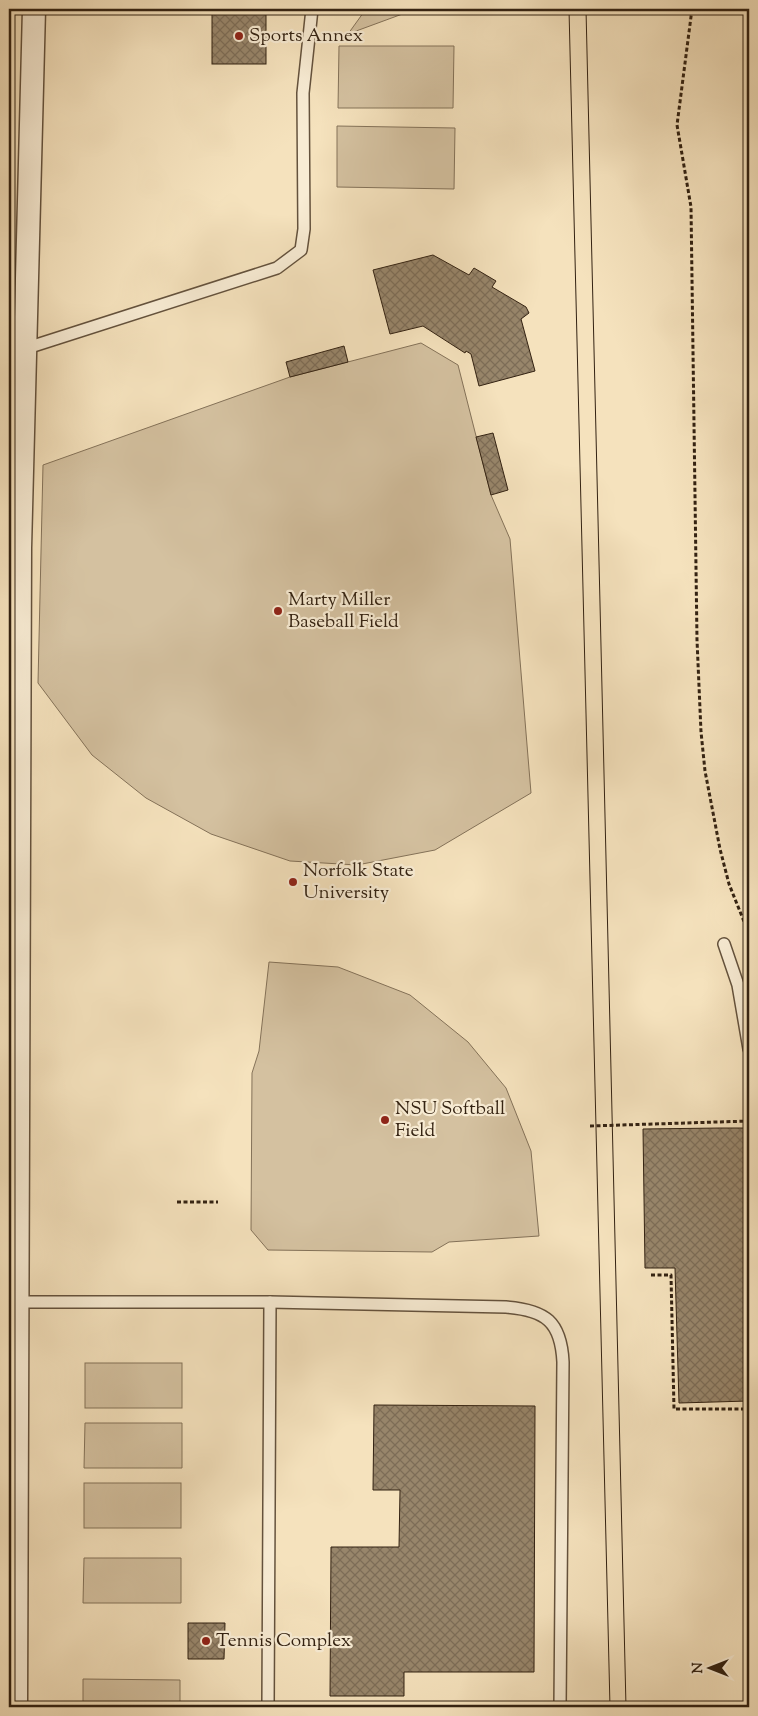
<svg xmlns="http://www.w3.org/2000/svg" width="758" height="1716" font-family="'Sorts Mill Goudy',serif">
<defs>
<pattern id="building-cross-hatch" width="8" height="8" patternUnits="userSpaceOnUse" patternTransform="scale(1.25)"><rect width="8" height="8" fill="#98866b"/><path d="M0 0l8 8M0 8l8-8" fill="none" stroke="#7d6d57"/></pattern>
</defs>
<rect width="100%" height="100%" fill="#f5e2bd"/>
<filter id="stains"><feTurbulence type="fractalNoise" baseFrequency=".004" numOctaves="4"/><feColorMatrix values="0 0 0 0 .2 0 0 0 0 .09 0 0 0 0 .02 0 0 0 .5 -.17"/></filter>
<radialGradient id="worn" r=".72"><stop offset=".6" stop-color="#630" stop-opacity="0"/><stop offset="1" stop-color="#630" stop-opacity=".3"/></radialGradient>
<!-- grass -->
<g fill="#d4c1a0" stroke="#847259">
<path d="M 366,9 L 416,9 L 348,34 Z"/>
<path d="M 339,46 L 454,46 L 453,108 L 338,108 Z"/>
<path d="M 337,126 L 455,128 L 454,189 L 337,187 Z"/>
<path d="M 421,343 L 458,365 L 491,495 L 510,539 L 531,793 L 435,850 L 357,865 L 290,861 L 211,834 L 146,798 L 92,755 L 38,683 L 43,465 L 290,377 Z"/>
<path d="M 269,962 L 338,967 L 410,995 L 468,1042 L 506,1088 L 531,1151 L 539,1236 L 449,1242 L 432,1252 L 268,1250 L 251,1230 L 252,1073 L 259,1051 Z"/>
<rect x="85" y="1363" width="97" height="45"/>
<path d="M 85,1423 L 182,1423 L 182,1468 L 84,1468 Z"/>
<rect x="84" y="1483" width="97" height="45"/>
<path d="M 84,1558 L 181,1558 L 181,1603 L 83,1603 Z"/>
<path d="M 83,1679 L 180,1680 L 180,1707 L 83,1707 Z"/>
</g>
<!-- building -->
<g fill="url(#building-cross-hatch)" stroke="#332212">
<rect x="212" y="9" width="54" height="55"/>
<path d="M 433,255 L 469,275 L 474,268 L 496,281 L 492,287 L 526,307 L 529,313 L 521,319 L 535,371 L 479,386 L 471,354 L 466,351 L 465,353 L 423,326 L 390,334 L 373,270 Z"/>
<path d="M 344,346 L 348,362 L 290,377 L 286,362 Z"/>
<path d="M 493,433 L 508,490 L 491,495 L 476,437 Z"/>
<path d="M 719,1128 L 749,1128 L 749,1401 L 679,1403 L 675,1268 L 645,1268 L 643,1129 Z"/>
<path d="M 374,1405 L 535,1406 L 534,1672 L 404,1672 L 404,1696 L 330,1696 L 331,1547 L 399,1547 L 400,1490 L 373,1490 Z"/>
<path d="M 188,1623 L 225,1623 L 224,1659 L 188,1659 Z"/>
</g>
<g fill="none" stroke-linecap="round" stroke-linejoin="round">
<!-- service casing -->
<g stroke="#64523d" stroke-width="14">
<g id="service">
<path d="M 9,322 L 27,322"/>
<path d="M 27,348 L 277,268 L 301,250 L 304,229 L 303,93 L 312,9"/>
<path d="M 724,944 L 738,985 L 749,1049"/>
<path d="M 17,1302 L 270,1302 L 506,1307 C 546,1310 561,1322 563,1362 L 560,1707"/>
<path d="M 268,1707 L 270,1302"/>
</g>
</g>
<!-- minor casing -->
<g stroke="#64523d" stroke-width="25">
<path id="minor" d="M 16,1707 L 20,548 L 34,9"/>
</g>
<!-- path -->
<g stroke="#332212" stroke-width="3" stroke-dasharray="4 2.5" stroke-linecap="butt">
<path d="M 692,9 L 677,125 L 691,207 L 697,640 L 701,732 L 705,771 L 720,849 L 729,884 L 749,934"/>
<path d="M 590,1126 L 749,1121"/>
<path d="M 177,1202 L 218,1202"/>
<path d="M 651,1275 L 671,1275 L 674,1409 L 749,1409"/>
</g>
<!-- service -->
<use href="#service" stroke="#f8ecd4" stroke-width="11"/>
<!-- minor -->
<use href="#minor" stroke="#f8ecd4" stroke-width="22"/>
<!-- tram -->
<g stroke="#332212" stroke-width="1">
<path d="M 569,9 L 610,1707"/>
<path d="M 586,9 L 626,1707"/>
</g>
</g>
<!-- markers -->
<g fill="#8f2418" stroke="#f8ecd4" stroke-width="2">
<circle cx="239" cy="36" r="5"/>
<circle cx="278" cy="611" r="5"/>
<circle cx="293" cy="882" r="5"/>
<circle cx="385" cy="1120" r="5"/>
<circle cx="206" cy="1641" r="5"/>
</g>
<g text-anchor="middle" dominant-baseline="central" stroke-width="4.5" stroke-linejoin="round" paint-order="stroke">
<!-- poi labels -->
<g font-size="19" fill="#332212" stroke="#f8ecd4" text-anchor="start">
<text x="249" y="36">Sports Annex</text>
<text x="288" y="600">Marty Miller<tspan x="288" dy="22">Baseball Field</tspan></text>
<text x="303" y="871">Norfolk State<tspan x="303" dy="22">University</tspan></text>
<text x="395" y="1109">NSU Softball<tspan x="395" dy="22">Field</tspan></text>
<text x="216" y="1641">Tennis Complex</text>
</g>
</g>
<!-- margin -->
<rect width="758" height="1716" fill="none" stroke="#f5e2bd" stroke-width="30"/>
<rect x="10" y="10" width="738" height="1696" fill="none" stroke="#332212" stroke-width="2.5"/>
<rect x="15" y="15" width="728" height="1686" fill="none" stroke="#332212"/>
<!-- north arrow -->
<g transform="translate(710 1668) rotate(270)" stroke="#f8ecd4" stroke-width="4" paint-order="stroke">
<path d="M0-4L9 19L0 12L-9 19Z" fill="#332212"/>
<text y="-8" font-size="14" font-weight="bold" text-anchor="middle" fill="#332212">N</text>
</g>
<rect width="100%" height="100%" filter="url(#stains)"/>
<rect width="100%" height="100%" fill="url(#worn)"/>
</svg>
